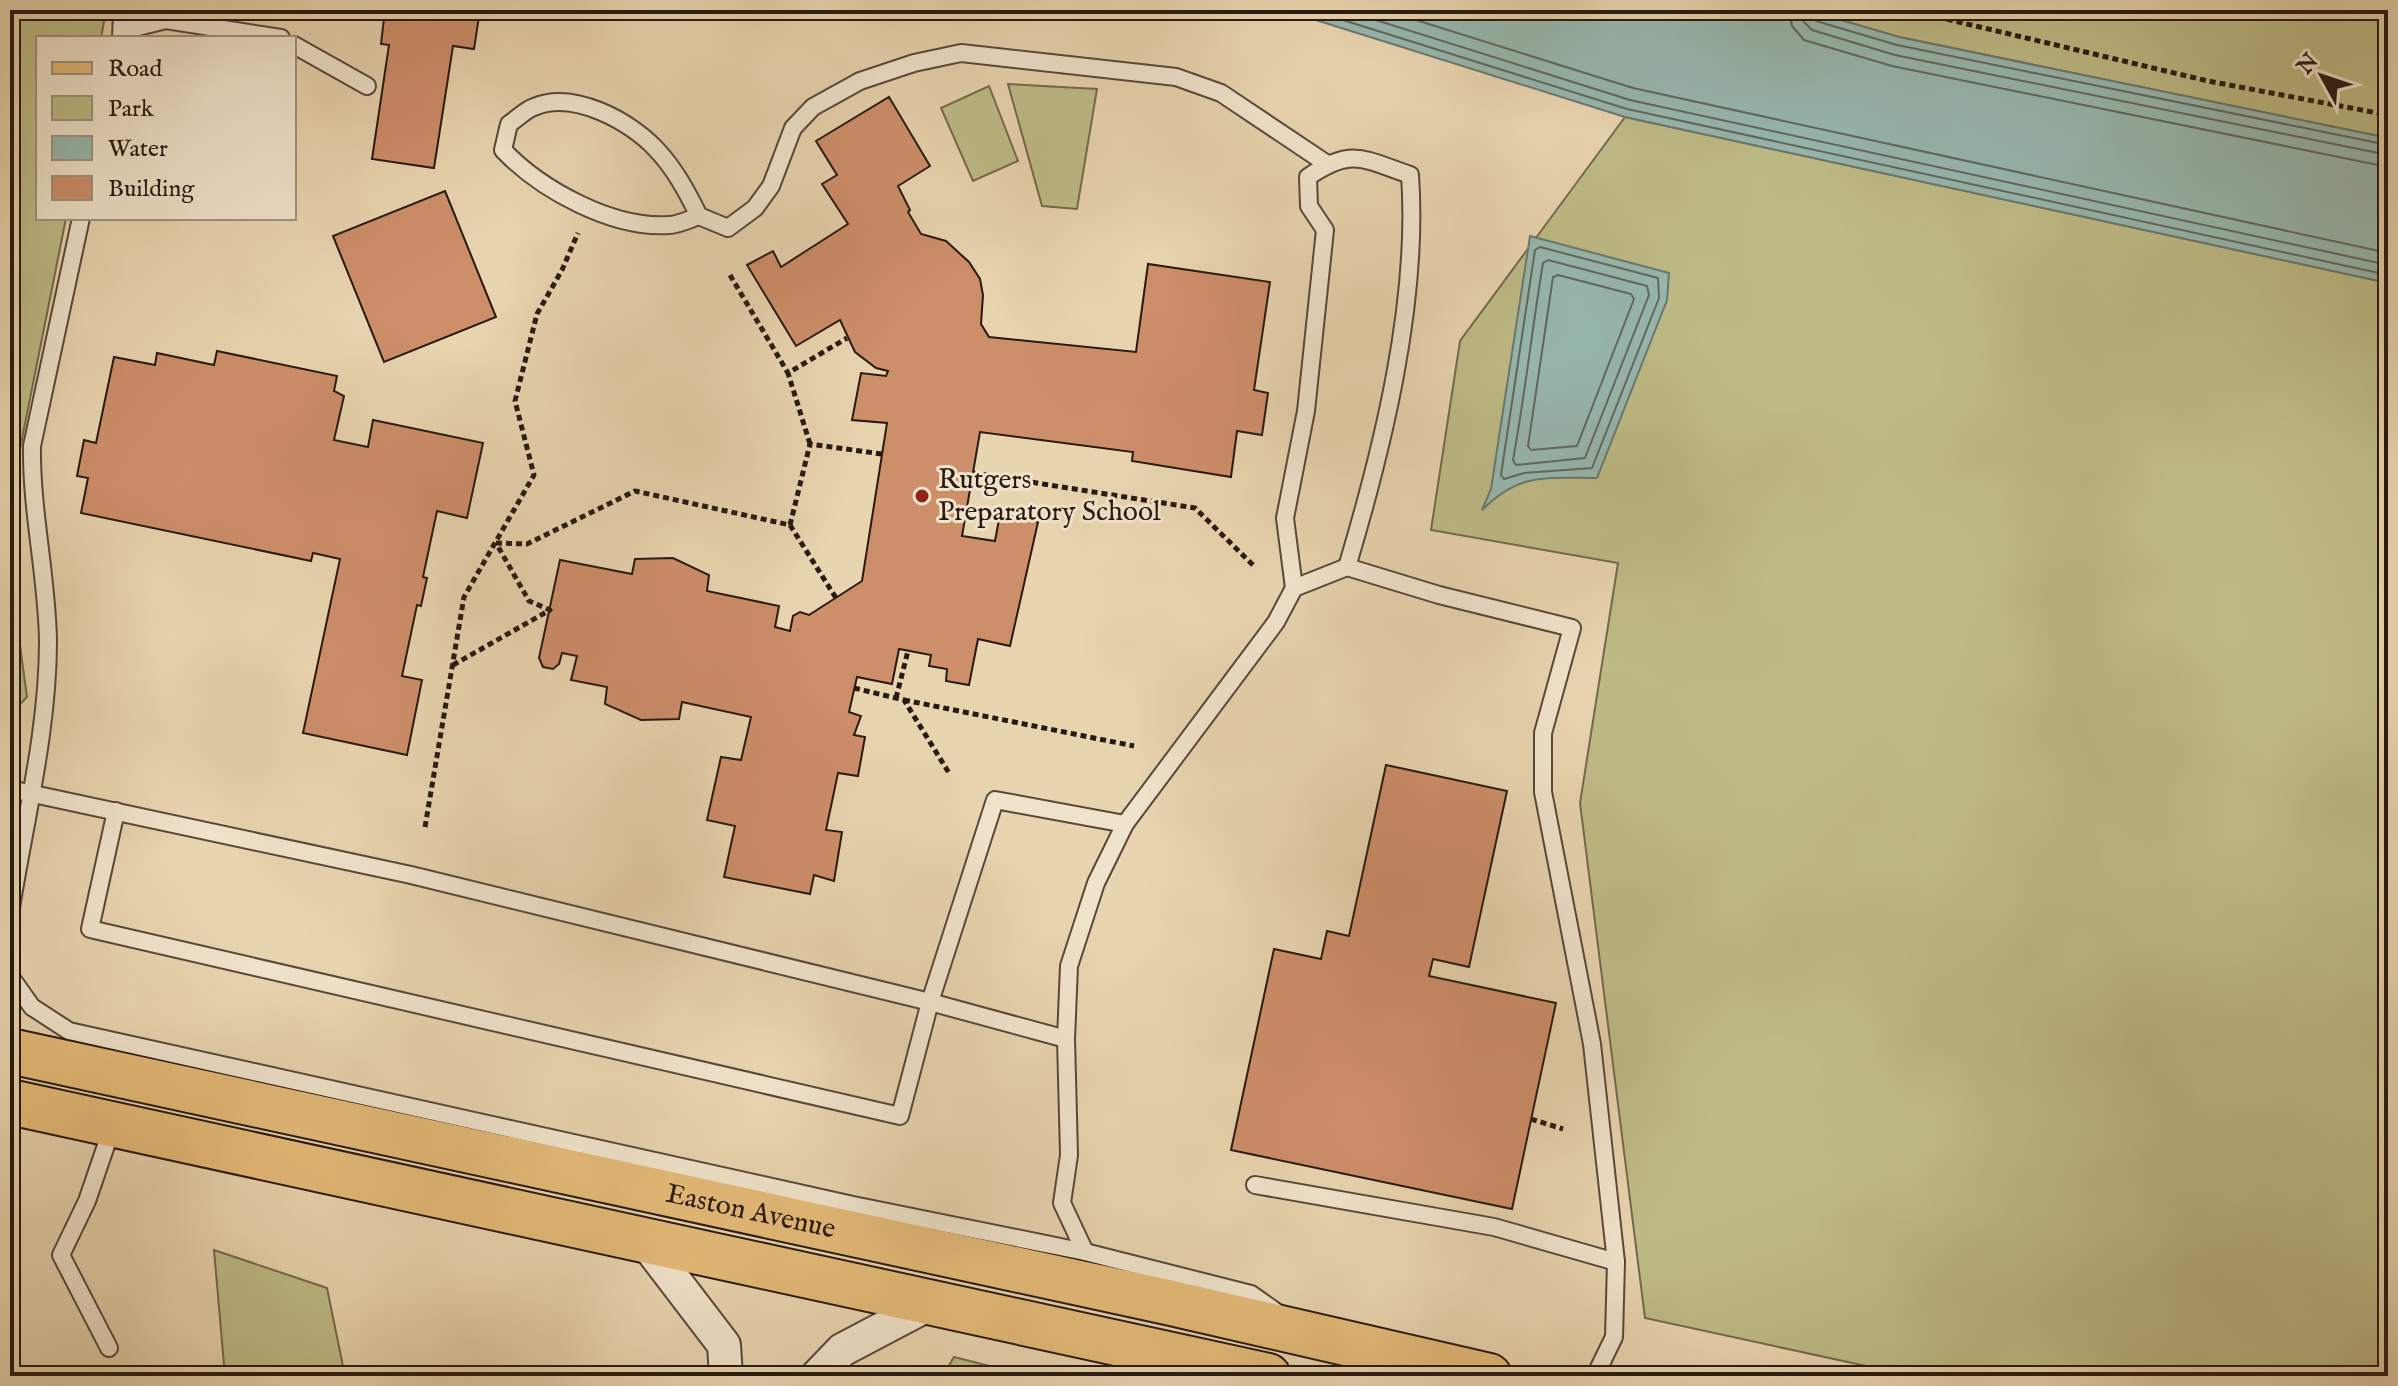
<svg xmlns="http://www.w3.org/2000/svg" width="2398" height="1386" font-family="'IM FELL English',serif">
<rect width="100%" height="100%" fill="#e8d4af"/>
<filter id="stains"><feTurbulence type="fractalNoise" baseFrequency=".0025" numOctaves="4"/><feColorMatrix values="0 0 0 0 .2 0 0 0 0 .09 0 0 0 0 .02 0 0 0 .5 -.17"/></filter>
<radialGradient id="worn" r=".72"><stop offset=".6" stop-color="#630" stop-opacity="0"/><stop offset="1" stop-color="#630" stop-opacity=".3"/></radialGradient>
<!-- green -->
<g fill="#bebb86" stroke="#736a4c" stroke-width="2">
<path d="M 10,10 L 106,11 L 101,38 L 38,38 L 38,218 L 66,218 L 10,499 L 10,523 Z"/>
<path d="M 1807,10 L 2388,10 L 2388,138 L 1899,37 Z"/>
<path d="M 1008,84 L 1097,89 L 1077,209 L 1042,206 Z"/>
<path d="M 989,86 L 1018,161 L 973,181 L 941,108 Z"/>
<path d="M 1625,117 L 2388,283 L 2388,1376 L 1912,1376 L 1645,1318 L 1580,803 L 1618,563 L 1431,530 L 1460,341 Z"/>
<path d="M 10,572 L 27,697 L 10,715 Z"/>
<path d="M 214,1250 L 327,1288 L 345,1376 L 225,1376 Z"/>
<path d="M 954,1357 L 1029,1376 L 943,1376 Z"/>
</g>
<!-- water -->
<g fill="#97b8af" stroke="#6b7871" stroke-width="2">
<path d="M 1284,10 L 1807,10 L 1899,37 L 2388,138 L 2388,283 L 1625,117 Z"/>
<path d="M 1530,236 L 1669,273 L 1667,300 L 1597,478 C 1546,478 1520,472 1482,510 L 1491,489 Z"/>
</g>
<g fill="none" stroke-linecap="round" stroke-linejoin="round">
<!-- shore -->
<g stroke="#606861" stroke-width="2">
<path d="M 1311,10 L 1627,109 L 2388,275"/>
<path d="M 1344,10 L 1630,100 L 2388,265"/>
<path d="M 1384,10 L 1633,88 L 2388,253"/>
<path d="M 1789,10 L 1792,26 L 1804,40 L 1892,66 L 2388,167"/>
<path d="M 1801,10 L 1804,22 L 1812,30 L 1895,55 L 2388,155"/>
<path d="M 1811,10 L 1816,21 L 1897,45 L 2388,145"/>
<path d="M 1540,247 L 1658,278 L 1659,298 L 1592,468 L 1524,473 L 1504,479 L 1501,475 L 1535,250 Z"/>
<path d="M 1548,260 L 1647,286 L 1649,295 L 1585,458 L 1516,465 L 1513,460 C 1525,395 1532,329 1543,263 Z"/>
<path d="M 1558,275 L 1631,294 L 1634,299 L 1577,446 L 1531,450 L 1528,446 L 1553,277 Z"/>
</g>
</g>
<!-- building -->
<g fill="#cd8e6a" stroke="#281913" stroke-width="2">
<path d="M 385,10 L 480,10 L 474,49 L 453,46 L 434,168 L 372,159 L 389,45 L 381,44 Z"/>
<path d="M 889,97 L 930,166 L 898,186 L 910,210 L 908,212 L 921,234 L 946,241 L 969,262 L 980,279 L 983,295 L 981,324 L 989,337 L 1136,352 L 1148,264 L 1270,282 L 1254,390 L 1268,393 L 1262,435 L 1237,431 L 1231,477 L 1132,461 L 1133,452 L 980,432 L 962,536 L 995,541 L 1000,514 L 1038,522 L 1010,646 L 978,639 L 969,685 L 946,681 L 947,669 L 929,666 L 931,655 L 899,649 L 892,684 L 857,677 L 849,712 L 861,716 L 854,735 L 865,737 L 858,776 L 838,773 L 826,830 L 842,832 L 834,881 L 814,875 L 810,894 L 724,877 L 735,826 L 707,820 L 721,757 L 741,760 L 751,717 L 682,702 L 679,719 L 641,720 L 605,704 L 607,687 L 571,680 L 577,656 L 562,653 L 559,664 L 553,669 L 543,667 L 539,658 L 560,560 L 632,574 L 635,559 L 673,558 L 709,575 L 707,591 L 779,606 L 775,627 L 790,631 L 793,616 L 800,612 L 809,615 L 862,581 L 887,423 L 852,420 L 861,373 L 886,376 L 888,371 L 876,368 L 855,352 L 840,320 L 796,346 L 747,265 L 773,251 L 781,267 L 848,224 L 822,184 L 837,175 L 816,141 Z"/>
<path d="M 445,191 L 496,317 L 384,362 L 333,236 Z"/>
<path d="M 217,351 L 337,376 L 334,391 L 344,396 L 334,440 L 368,447 L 373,420 L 483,443 L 467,518 L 437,511 L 423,577 L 427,578 L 421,606 L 417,605 L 402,676 L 422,680 L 407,755 L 303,733 L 340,559 L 313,553 L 311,561 L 81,513 L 88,478 L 77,476 L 84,440 L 96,443 L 114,357 L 155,365 L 157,353 L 214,365 Z"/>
<path d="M 1386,765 L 1507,791 L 1469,967 L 1433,959 L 1429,976 L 1556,1003 L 1512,1209 L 1231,1150 L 1274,949 L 1321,959 L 1327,931 L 1349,936 Z"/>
</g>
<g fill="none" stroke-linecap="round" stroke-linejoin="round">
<!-- lane casing -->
<g stroke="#58483a" stroke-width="20">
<g id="lane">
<path d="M 122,31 L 166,20 L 281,38"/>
<path d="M 121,38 L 122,10"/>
<path d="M 294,45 L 367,86"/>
<path d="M 699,216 C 690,219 678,225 669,225 C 613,229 541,190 503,150 L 509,124 C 517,119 525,110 534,107 C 573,90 630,121 656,149 C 675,169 687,192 699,216 L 728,228 L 755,208 L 771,186 L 793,128 L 813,107 L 860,81 L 914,63 L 961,53 L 1176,77 L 1221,93 L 1327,164"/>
<path d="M 1294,588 L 1285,518 L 1306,411 L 1325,230 L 1309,206 L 1308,177 C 1352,147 1363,159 1410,175 C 1419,301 1383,447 1347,567"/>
<path d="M 10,789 L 411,875 L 930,1002 L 1066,1039"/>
<path d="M 116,811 L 90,929 L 900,1116 L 930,1002 L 995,800 L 1125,824"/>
<path d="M 10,914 C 24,824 48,733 48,641 C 47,576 31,511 32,446 L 81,218"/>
<path d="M 10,976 L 32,1007 L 69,1031 L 853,1205 L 1085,1252 L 1251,1294 L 1278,1313"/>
<path d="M 1255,1185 L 1494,1227 L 1616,1262"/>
<path d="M 1085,1252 L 1062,1203 L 1069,1155 L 1066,1039 L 1069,966 L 1096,883 L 1125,824 L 1276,622 L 1294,588 L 1347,567 L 1439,595 L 1572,628 L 1543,733 L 1543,792 L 1592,1044 L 1616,1262 L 1614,1337 L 1595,1376"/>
<path d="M 109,1348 L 61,1255 L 87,1201 L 113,1125"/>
</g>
</g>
<!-- street casing -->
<g stroke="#58483a" stroke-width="36">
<g id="street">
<path d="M 643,1239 L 724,1345 L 726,1376"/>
<path d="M 817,1376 L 842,1350 L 933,1302"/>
</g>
</g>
<!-- primary casing -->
<g stroke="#281913" stroke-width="48">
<g id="primary">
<path id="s1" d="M 10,1051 L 1167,1302 L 1489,1376"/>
<path d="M 10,1102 L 1268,1376"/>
</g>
</g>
<!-- path -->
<g stroke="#281913" stroke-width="5" stroke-dasharray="6 4" stroke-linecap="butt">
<path d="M 1908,10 L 2208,81 L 2388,115"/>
<path d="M 730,275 L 788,373"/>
<path d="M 810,444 L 788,373 L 847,338"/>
<path d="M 973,473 L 1195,508 L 1255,567"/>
<path d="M 790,525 L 836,598"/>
<path d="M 496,543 L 527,544 L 635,491 L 790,525 L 810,444 L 882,454"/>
<path d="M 453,665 L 550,610 L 529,601 L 496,543"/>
<path d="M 854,688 L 904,700 L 949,773"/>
<path d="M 896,698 L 908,651"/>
<path d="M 904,700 L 1134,746"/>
<path d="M 425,827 L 464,597 L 534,475 L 515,401 L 537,314 L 562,270 L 578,233"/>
<path d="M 1531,1119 L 1563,1129"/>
</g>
<!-- lane -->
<use href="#lane" stroke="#f0e3cb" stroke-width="16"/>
<!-- street -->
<use href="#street" stroke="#f0e3cb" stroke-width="32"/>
<!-- primary -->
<use href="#primary" stroke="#e4ba78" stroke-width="44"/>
</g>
<!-- markers -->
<circle fill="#8f2418" stroke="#f0e3cb" stroke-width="3" cx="922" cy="496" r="8"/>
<g text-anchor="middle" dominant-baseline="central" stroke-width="6" stroke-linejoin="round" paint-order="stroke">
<!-- poi labels -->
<g font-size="28" fill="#281913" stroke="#f0e3cb" text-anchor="start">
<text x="938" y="480">Rutgers<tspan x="938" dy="32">Preparatory School</tspan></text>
</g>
<!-- street labels -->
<g font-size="28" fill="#281913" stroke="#f0e3cb">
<text stroke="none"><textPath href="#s1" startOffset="758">Easton Avenue</textPath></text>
</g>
</g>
<!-- margin -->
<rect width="2398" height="1386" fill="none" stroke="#e8d4af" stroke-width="40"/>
<rect x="12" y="12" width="2374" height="1362" fill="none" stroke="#281913" stroke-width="4"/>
<rect x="20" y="20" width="2358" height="1346" fill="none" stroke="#281913" stroke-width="2"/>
<!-- legend -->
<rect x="36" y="36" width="260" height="184" fill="#f0e3cb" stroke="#a09281" stroke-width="2"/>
<rect x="52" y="62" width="40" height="12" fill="#e4ba78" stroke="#a09281" stroke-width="2"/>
<text x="108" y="76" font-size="24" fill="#281913">Road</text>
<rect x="52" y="96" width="40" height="24" fill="#bebb86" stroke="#a09281" stroke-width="2"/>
<text x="108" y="116" font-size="24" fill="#281913">Park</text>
<rect x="52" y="136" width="40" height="24" fill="#97b8af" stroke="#a09281" stroke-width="2"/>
<text x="108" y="156" font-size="24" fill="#281913">Water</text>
<rect x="52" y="176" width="40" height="24" fill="#cd8e6a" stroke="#a09281" stroke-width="2"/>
<text x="108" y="196" font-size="24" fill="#281913">Building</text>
<!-- north arrow -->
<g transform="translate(2322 76) rotate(310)" stroke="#f0e3cb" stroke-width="6" paint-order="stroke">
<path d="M0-6L14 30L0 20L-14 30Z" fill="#281913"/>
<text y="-12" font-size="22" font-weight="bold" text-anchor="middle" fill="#281913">N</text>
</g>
<rect width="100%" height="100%" filter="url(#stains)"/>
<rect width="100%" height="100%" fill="url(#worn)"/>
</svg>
